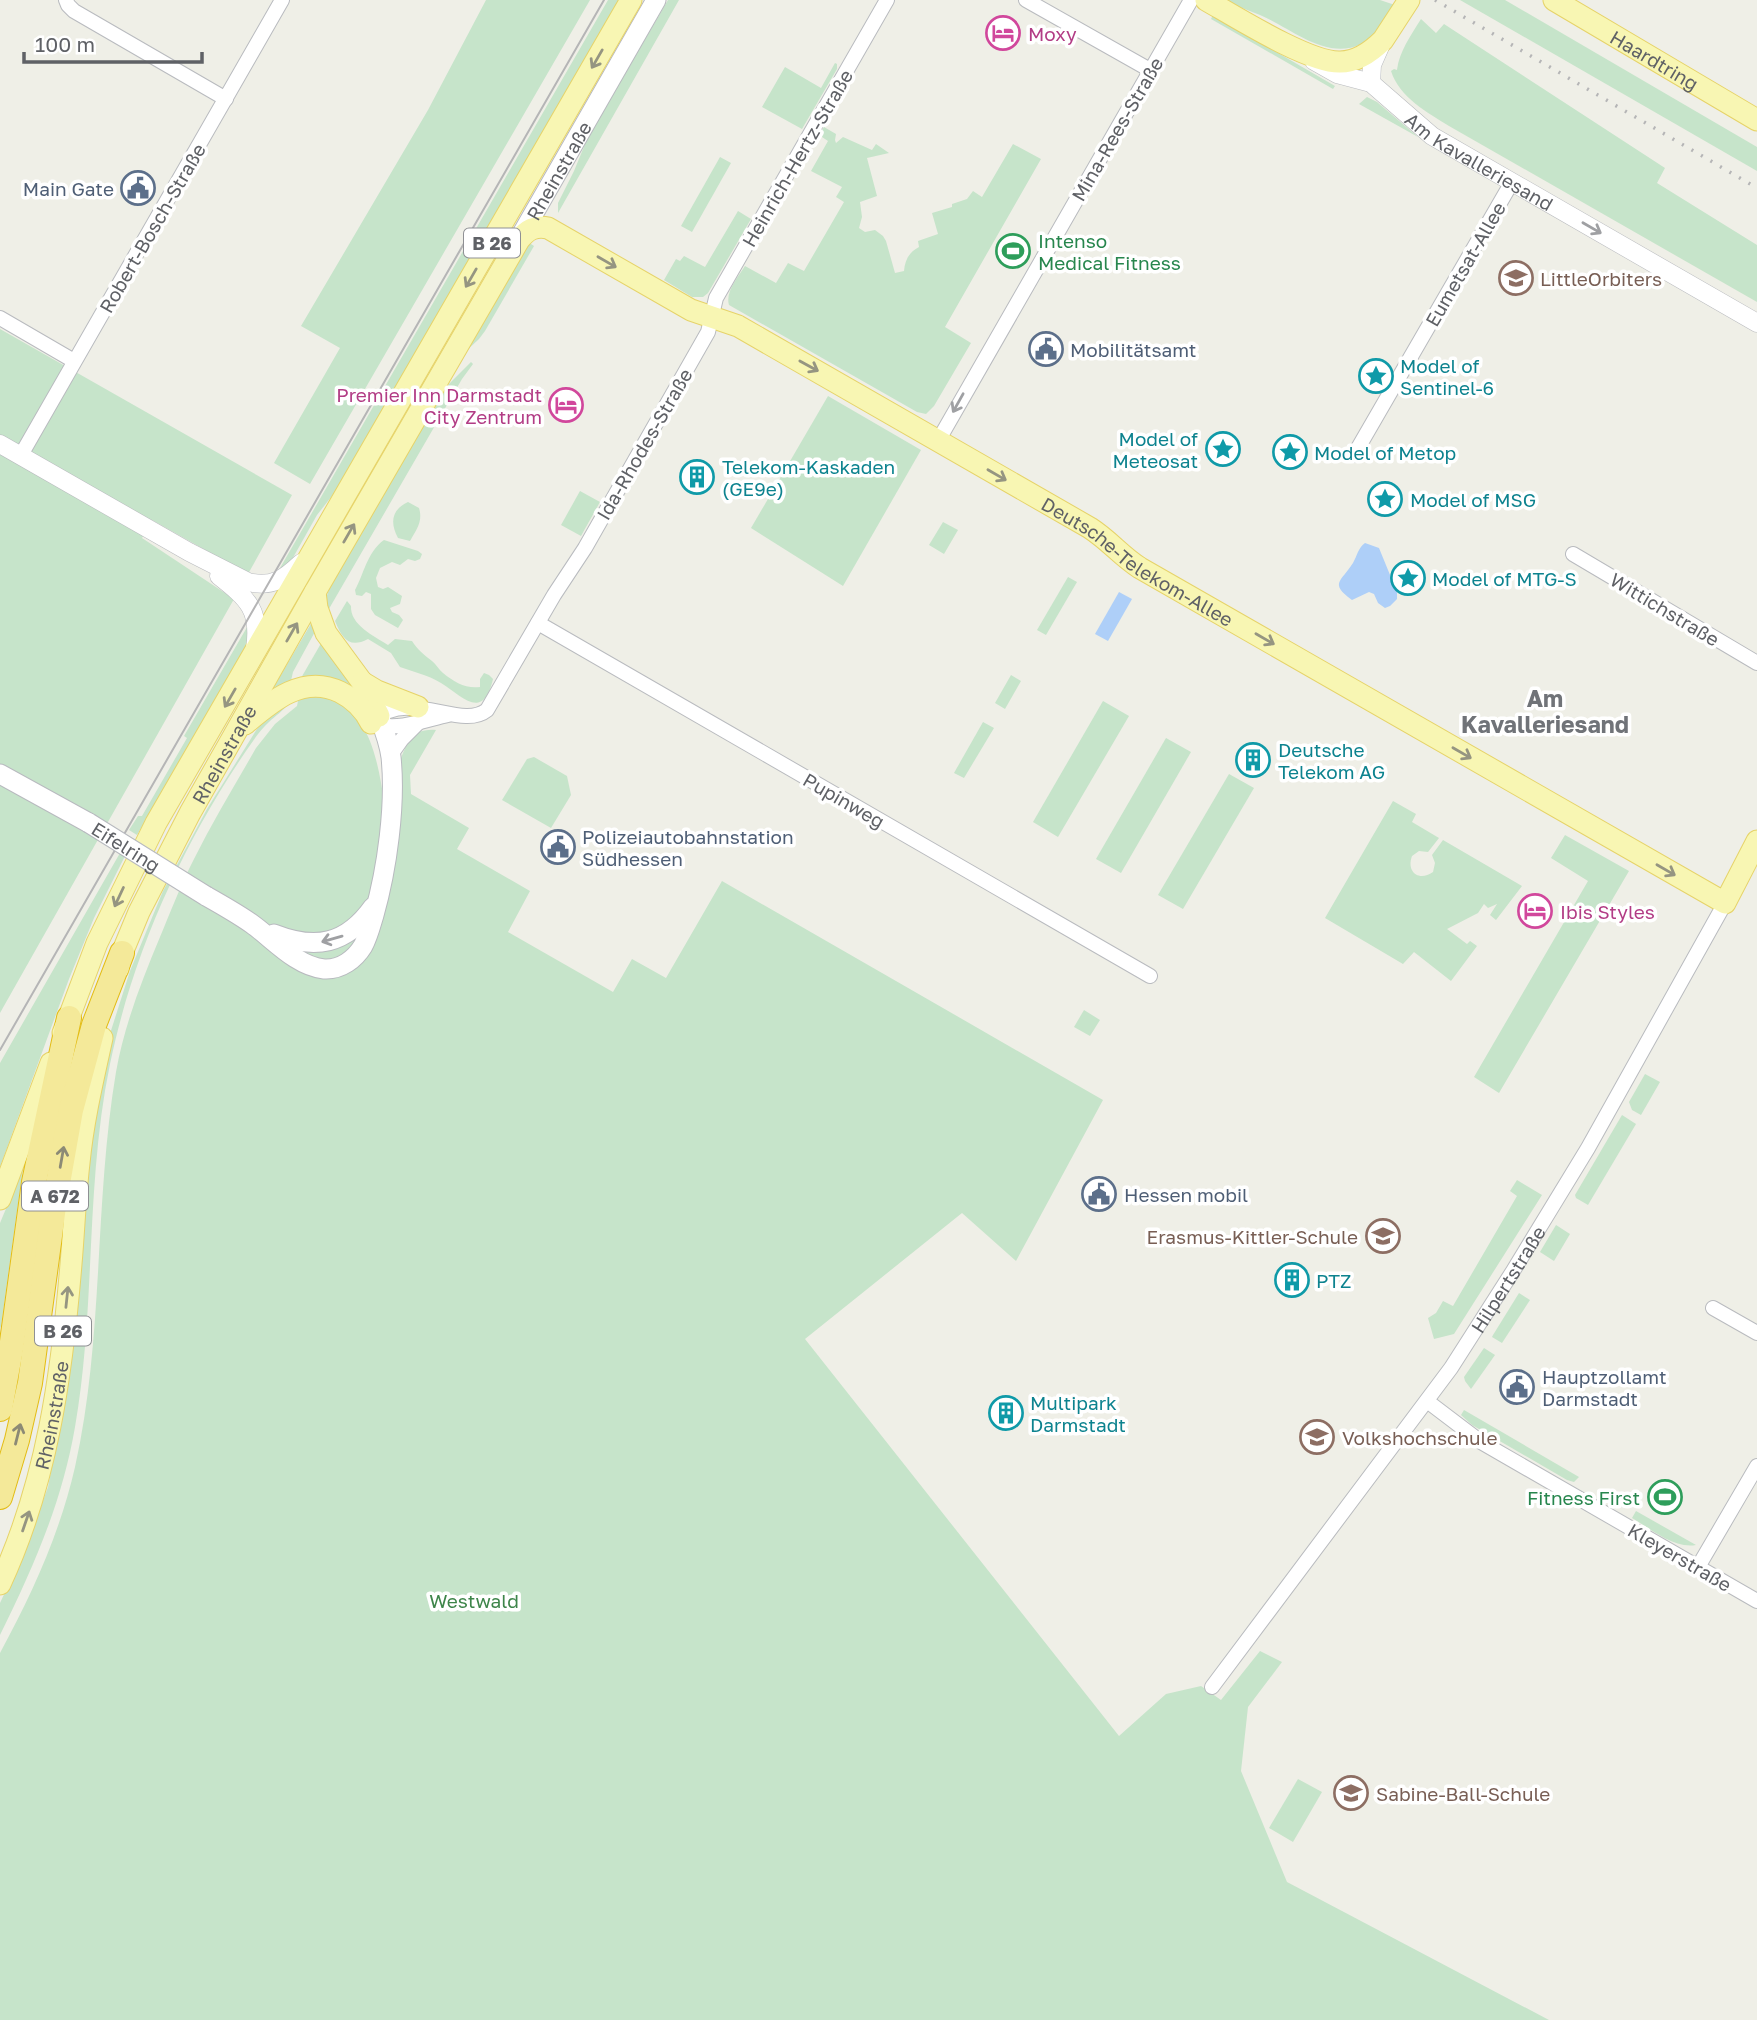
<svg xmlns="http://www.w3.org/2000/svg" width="1757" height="2020" font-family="'Golos Text',sans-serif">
<rect width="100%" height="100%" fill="#efefe7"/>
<!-- green -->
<g fill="#c6e4ca">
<path d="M 486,0 L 590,0 L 310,484 L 274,463 L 340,348 L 301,326 L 428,110 Z"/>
<path d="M 608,0 L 620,0 L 339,487 L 317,515 L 290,563 L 276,575 Z"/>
<path d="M 668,0 L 679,0 L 558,213 L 558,203 L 574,171 L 588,137 Z"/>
<path d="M 1225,0 L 1380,0 L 1401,7 C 1389,20 1377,37 1361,44 C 1326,61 1291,28 1260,15 C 1248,10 1236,6 1225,0 Z"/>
<path d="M 1460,0 L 1505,0 L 1757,147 L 1757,171 Z"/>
<path d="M 1213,15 L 1335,86 L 1333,89 L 1211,19 Z"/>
<path d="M 1421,19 L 1436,33 L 1444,24 L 1665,168 L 1657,183 L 1757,245 L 1757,302 L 1449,126 C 1428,113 1399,97 1391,71 L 1394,69 L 1397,70 C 1399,52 1411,35 1421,19 Z"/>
<path d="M 835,63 L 837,64 L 837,69 L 802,129 L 762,107 L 785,67 L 821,88 Z"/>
<path d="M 1367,97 L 1377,102 L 1418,137 L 1359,104 Z"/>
<path d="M 824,127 L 836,134 L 835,140 L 836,143 L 843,137 L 872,150 L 876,144 L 889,153 L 867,158 L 877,196 L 860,202 L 862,217 L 859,228 L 865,232 L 875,230 L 883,236 L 886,241 L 895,273 L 904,271 C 905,260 909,252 919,247 L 918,241 L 938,234 L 932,213 L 952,207 L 952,204 L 967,199 L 973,191 L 982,197 L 1013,144 L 1041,159 L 945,327 L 971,343 L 934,406 L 926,414 L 917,412 L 729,305 C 725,292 738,277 745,266 L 776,283 L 788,263 L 804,271 L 844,202 L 836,197 L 842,187 L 811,171 L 828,141 L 819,135 Z"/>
<path d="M 720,157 L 731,163 L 692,232 L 681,226 Z"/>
<path d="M 738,211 L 751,219 L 708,293 L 703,297 L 692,297 L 664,280 L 676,259 L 680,261 L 684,256 L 705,267 Z"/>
<path d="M 528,242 L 534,246 L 485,331 L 479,339 L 465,352 Z"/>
<path d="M 0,329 L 292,495 L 248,574 L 152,520 L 142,538 L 234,599 L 0,1013 Z"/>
<path d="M 471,362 L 473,364 L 462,379 L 326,614 L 325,601 L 331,584 L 440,397 L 448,385 Z"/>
<path d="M 828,396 L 921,450 L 843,586 L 751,528 Z"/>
<path d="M 580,491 L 600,502 L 581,536 L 561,525 Z"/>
<path d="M 408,502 L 419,508 C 423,521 417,529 410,541 L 398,538 C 390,523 391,510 408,502 Z"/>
<path d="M 943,522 L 958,530 L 944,554 L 929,545 Z"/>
<path d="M 384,540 L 418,551 L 422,554 L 420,559 L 415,561 L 408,559 L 400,565 L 392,562 L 380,568 L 376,578 L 378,587 L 383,589 L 388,587 L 402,596 L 400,604 L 390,608 L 392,612 L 399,615 L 403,620 L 398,628 L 375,615 L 371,609 L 371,594 L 366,592 L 362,596 L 356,595 L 355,590 C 364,574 367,552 384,540 Z"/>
<path d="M 1068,577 L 1077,582 L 1046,635 L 1037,630 Z"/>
<path d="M 347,601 L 351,606 C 350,625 374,636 388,645 L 395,639 L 412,641 C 418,650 423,654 432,661 C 436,664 439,670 443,673 C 454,682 466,689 480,687 L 480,679 L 484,673 L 489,675 L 493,679 C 483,722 462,696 441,683 C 428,675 414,672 400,667 L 391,653 L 368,639 C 349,649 342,638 335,621 Z"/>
<path d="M 315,617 L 317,628 L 293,672 L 290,685 L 269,695 Z"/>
<path d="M 250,622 L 248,644 L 243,653 L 137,835 L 129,830 L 138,816 L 142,816 L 187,738 L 184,736 Z"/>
<path d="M 323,640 L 365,696 L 301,678 Z"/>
<path d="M 1011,675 L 1021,681 L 1005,709 L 995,703 Z"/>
<path d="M 312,694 C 321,696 332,697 339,702 C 372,722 378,765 384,800 C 389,788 395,776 399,764 C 406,745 411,728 436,730 L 410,775 L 411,794 L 469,828 L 457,849 L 530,891 L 508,932 L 613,992 L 632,959 L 666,978 L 722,881 L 1103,1100 L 1016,1261 L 962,1213 L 805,1339 L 1119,1736 L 1166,1694 L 1201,1686 L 1221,1700 L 1260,1651 L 1282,1662 L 1248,1707 L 1241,1771 L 1287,1882 L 1549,2020 L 0,2020 L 0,1653 C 32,1594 60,1533 75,1467 C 104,1338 94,1203 116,1072 C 124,1026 142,980 160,937 C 171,911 181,884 194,859 C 213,821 235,785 256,748 L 275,724 L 297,706 L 299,696 Z"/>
<path d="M 1103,701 L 1129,716 L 1058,837 L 1033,822 Z"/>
<path d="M 288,704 C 283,711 275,716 269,722 C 260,730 253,741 246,751 C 182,845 133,953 110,1064 C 85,1184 96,1307 75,1427 C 62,1503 33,1568 0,1635 L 0,1603 L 26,1548 L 48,1487 L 67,1385 L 86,1157 L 108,1040 L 130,971 L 163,891 L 207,809 L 257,729 L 268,716 Z"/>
<path d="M 983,722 L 994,728 L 964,778 L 954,773 Z"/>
<path d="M 1166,738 L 1191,752 L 1121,873 L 1096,859 Z"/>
<path d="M 534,757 L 567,776 L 571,795 L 551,828 L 502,800 L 527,759 Z"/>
<path d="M 1229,774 L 1254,788 L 1183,909 L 1158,895 Z"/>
<path d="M 1393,801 L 1416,814 L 1412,822 L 1439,838 L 1428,852 L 1419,851 L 1412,856 C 1406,872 1419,882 1433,872 L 1435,863 L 1432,855 L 1443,840 L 1522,886 L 1496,920 L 1490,915 L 1497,904 L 1488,908 L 1484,904 L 1478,913 L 1447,929 L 1467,944 L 1470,941 L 1477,946 L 1451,981 L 1414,952 L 1403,964 L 1325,918 Z"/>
<path d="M 1565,835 L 1629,871 L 1499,1093 L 1474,1077 L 1588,881 L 1551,858 Z"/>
<path d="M 120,853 L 125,856 L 94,918 L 69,979 L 0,1167 L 0,1063 Z"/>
<path d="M 1084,1010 L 1100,1020 L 1090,1036 L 1074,1027 Z"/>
<path d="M 1645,1074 L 1660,1082 L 1641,1115 L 1632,1110 L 1629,1102 Z"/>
<path d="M 1622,1115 L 1636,1124 L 1588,1205 L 1576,1198 L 1575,1195 Z"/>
<path d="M 23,1168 L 1,1326 L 0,1328 L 0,1223 Z"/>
<path d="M 1517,1180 L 1542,1195 L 1454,1334 L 1434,1339 L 1428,1318 L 1436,1313 L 1443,1301 L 1453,1306 L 1517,1196 L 1510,1191 Z"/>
<path d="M 1556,1225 L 1570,1234 L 1554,1261 L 1540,1252 Z"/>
<path d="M 1519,1293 L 1530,1300 L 1502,1343 L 1492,1337 L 1493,1335 Z"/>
<path d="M 1484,1348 L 1495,1355 L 1471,1389 L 1465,1381 L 1464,1377 Z"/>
<path d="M 1464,1410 L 1579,1477 L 1574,1482 L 1567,1480 L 1472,1425 L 1461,1415 Z"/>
<path d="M 1636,1511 L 1696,1545 C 1674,1549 1651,1529 1632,1518 Z"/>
<path d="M 1298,1779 L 1322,1792 L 1293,1842 L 1269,1828 Z"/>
</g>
<!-- water -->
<g fill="#aecff8">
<path d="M 1365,543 L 1379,548 L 1397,592 L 1397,599 L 1390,606 L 1385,608 L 1378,603 L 1374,594 L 1369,592 L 1352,600 C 1329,583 1341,582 1353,563 C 1357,556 1358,548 1365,543 Z"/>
<path d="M 1119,592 L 1132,599 L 1108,641 L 1095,634 Z"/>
</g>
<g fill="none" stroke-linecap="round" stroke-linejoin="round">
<!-- minor casing -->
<g stroke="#b9bbbf" stroke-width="16">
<g id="minor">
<path d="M 66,0 L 68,5 L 74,11 L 226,99"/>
<path d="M 1026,0 L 1150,70"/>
<path d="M 0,318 L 74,361"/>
<path d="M 938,441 L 1191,0"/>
<path d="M 21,455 L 282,0"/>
<path d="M 1354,455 L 1512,182"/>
<path d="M 1573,554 L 1757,663"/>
<path d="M 538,623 L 1150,976"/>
<path d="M 374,720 C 410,688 461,731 487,710 L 554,595 L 585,548 L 708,332 L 716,298 L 887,0"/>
<path d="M 375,724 C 399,731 425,720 448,715"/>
<path d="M 390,756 L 402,739 L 419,722"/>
<path d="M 1713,1308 L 1757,1333"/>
<path d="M 1427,1401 L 1481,1442 L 1757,1601"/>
<path d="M 1698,1567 L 1757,1466"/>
<path id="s1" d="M 1212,1687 L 1451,1368 L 1513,1271 L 1588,1148 L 1725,903"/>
</g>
</g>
<!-- tertiary casing -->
<g stroke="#b9bbbf" stroke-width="19">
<g id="tertiary">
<path id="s2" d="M 1314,61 L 1337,74 L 1371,83 L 1432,136 L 1757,323"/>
<path d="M 1371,83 L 1372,65 L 1383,40"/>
<path d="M 0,444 L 189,552 L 248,582 C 273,588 285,578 301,563"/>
<path d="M 219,576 C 248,599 261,610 255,649"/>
</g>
</g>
<!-- secondary casing -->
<g stroke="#b8babf" stroke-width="21">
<g id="secondary">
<path id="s3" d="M 519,239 L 656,0"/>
<path d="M 0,774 L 89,823"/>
<path d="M 206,896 C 222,905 238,914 252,924 C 273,939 296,966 324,969 C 341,970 355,959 363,946 C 368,937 371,925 374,915 C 387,869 396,805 391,757 C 389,742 384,729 379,716"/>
<path d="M 274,934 C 315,950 346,945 373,907"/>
</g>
</g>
<!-- primary casing -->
<g stroke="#e6d369" stroke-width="23">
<g id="primary">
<path d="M 1206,0 C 1236,17 1309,63 1340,62 C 1357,62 1372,51 1383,40 L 1409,0"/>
<path id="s4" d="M 1554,0 L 1757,120"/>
<path d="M 315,592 L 317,608 L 326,633 L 362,682 L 379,716"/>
<path d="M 362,682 L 377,691 L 418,707"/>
<path d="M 245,724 C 272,701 303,674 340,692 C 354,699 364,709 371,723"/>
<path id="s5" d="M 118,969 L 122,953 L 139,912 L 190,813 L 315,592 L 519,240 C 527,230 535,225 548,228 L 691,310 L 738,326 L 1090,528 C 1110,541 1121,556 1140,568 L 1725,903 L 1757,841"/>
<path d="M 63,1033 L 97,943 L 156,823 L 631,0"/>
<path d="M 0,1199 L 51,1063"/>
<path id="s6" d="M 0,1584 C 47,1483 62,1374 71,1264 C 74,1230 75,1197 79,1163 C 83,1121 93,1079 102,1038"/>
</g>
</g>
<!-- motorway casing -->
<g stroke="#e3bc14" stroke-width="26">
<g id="motorway">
<path d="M 0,1409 L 11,1349 L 34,1182 L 69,1018"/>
<path d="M 0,1497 L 17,1440 L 30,1383 L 54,1206 L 71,1110 L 94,1025 L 122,953"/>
</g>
</g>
<!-- minor -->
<use href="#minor" stroke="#fff" stroke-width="14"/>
<!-- tertiary -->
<use href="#tertiary" stroke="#fff" stroke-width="18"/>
<!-- secondary -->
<use href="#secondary" stroke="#fff" stroke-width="19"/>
<!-- primary -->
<use href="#primary" stroke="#f8f6b3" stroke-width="21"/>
<!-- motorway -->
<use href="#motorway" stroke="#f4e999" stroke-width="24"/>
<!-- tram -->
<path stroke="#b5b5b6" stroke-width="2" d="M 0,1050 L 604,0"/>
<!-- rail -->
<path stroke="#b5b5b6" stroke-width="3.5" stroke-dasharray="2 9" stroke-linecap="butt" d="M 1435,0 L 1757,188"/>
<!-- secondary-bridge casing -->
<g stroke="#b8babf" stroke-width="21" stroke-linecap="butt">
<g id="secondary-bridge">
<path id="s7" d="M 89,823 L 206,896"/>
</g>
</g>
<!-- secondary-bridge -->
<use href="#secondary-bridge" stroke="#fff" stroke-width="19"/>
</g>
<!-- one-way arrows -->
<defs><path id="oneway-shaft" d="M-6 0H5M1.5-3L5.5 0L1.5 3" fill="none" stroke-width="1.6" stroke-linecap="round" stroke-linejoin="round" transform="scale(1.75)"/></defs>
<g stroke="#959581">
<use href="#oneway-shaft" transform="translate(597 59) rotate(120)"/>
<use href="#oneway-shaft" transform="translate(607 262) rotate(30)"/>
<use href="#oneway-shaft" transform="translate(471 278) rotate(120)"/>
<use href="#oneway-shaft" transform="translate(809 366) rotate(29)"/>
<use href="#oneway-shaft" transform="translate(997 475) rotate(30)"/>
<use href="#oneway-shaft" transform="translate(349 533) rotate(-60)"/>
<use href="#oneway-shaft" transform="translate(292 632) rotate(-60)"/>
<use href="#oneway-shaft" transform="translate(1265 639) rotate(30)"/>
<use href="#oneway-shaft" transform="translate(230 698) rotate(120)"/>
<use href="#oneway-shaft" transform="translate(1462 753) rotate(30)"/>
<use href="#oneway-shaft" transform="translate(1666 870) rotate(30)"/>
<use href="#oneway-shaft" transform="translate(119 897) rotate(115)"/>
<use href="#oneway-shaft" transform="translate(67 1297) rotate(-84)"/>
<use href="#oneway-shaft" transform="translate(26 1521) rotate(-71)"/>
</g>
<g stroke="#9fa0a3">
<use href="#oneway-shaft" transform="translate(1592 228) rotate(30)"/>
<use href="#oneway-shaft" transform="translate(958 403) rotate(119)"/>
<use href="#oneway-shaft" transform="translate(332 939) rotate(164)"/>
</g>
<g stroke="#8c8a75">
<use href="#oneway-shaft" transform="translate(62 1157) rotate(-80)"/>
<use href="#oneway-shaft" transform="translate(18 1434) rotate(-76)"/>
</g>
<!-- icons -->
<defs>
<g id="hotel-ring" transform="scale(1.75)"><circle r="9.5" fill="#fff" stroke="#d1479c" stroke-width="1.5"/><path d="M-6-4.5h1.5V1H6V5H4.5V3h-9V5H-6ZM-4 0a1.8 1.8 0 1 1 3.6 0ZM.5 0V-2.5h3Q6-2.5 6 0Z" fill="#d1479c"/></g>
<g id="civic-ring" transform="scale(1.75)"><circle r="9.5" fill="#fff" stroke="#5c6f8a" stroke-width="1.5"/><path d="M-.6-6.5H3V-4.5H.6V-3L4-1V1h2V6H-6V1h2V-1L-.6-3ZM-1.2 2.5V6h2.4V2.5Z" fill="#5c6f8a"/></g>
<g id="stadium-ring" transform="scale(1.75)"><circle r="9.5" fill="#fff" stroke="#2e9e5b" stroke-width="1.5"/><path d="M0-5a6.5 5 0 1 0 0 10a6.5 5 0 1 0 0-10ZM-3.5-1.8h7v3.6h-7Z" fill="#2e9e5b"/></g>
<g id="school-ring" transform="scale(1.75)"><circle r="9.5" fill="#fff" stroke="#8d6e63" stroke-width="1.5"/><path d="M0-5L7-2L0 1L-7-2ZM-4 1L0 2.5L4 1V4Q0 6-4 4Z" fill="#8d6e63"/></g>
<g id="sight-ring" transform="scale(1.75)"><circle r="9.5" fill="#fff" stroke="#0f9aa8" stroke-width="1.5"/><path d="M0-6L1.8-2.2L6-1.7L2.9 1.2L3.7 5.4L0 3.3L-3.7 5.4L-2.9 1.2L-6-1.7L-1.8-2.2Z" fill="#0f9aa8"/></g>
<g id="building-ring" transform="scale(1.75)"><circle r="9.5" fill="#fff" stroke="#0f9aa8" stroke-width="1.5"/><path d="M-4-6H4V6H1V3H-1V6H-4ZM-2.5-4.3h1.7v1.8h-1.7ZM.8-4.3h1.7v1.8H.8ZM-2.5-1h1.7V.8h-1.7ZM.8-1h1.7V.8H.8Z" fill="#0f9aa8"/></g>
</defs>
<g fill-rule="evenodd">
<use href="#hotel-ring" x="1003" y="33"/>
<use href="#civic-ring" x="138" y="188"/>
<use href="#stadium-ring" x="1013" y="251"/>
<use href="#school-ring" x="1516" y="278"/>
<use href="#civic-ring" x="1046" y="349"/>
<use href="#sight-ring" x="1376" y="376"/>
<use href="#hotel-ring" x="566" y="405"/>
<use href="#sight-ring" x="1223" y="449"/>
<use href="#sight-ring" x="1290" y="452"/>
<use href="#building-ring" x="697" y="477"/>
<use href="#sight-ring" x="1385" y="499"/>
<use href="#sight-ring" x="1408" y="578"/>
<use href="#building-ring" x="1253" y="760"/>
<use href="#civic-ring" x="558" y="847"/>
<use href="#hotel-ring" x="1535" y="911"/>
<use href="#civic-ring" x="1099" y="1194"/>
<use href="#school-ring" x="1383" y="1236"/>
<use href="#building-ring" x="1292" y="1280"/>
<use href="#civic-ring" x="1517" y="1387"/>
<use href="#building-ring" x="1006" y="1413"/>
<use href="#school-ring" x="1317" y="1437"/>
<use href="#stadium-ring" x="1665" y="1497"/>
<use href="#school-ring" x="1351" y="1793"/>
</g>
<g text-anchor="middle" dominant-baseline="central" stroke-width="7" stroke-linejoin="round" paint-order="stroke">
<!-- shield labels -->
<g fill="#fff" stroke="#8f9094" stroke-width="2">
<rect x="464" y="228.5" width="56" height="29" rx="5"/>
<rect x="22" y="1181.5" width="66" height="29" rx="5"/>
<rect x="35" y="1316.5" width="56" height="29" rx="5"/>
</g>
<g font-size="18" font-weight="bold" fill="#5f6166">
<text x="492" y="243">B 26</text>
<text x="55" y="1196">A 672</text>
<text x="63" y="1331">B 26</text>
</g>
<!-- hotel labels -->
<g font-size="19" fill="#b23c85" stroke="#fff" text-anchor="start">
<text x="1028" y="33">Moxy</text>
<text x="542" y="394" text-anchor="end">Premier Inn Darmstadt<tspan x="542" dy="22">City Zentrum</tspan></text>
<text x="1560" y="911">Ibis Styles</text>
</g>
<!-- street labels -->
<g font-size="19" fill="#5f6166" stroke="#fff">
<text stroke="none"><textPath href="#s4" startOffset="117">Haardtring</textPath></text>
<text transform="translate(1117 129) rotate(-60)">Mina-Rees-Straße</text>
<text transform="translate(797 158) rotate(-60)">Heinrich-Hertz-Straße</text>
<text stroke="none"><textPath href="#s2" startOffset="196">Am Kavalleriesand</textPath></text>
<text stroke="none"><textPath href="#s3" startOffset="79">Rheinstraße</textPath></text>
<text transform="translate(152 228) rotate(-60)">Robert-Bosch-Straße</text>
<text transform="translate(1465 264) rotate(-60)">Eumetsat-Allee</text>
<text transform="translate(644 444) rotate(-60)">Ida-Rhodes-Straße</text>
<text stroke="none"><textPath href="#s5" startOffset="1545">Deutsche-Telekom-Allee</textPath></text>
<text transform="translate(1665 609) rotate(31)">Wittichstraße</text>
<text stroke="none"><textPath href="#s5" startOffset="240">Rheinstraße</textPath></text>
<text transform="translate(844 800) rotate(30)">Pupinweg</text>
<text stroke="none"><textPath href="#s7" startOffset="44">Eifelring</textPath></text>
<text stroke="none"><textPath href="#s1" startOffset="504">Hilpertstraße</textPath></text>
<text stroke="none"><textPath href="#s6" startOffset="177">Rheinstraße</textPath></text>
<text transform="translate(1680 1557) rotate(30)">Kleyerstraße</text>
</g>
<!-- service labels -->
<g font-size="19" fill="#4e5e75" stroke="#fff" text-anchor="start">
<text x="114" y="188" text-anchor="end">Main Gate</text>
<text x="1070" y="349">Mobilitätsamt</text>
<text x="582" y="836">Polizeiautobahnstation<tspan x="582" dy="22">Südhessen</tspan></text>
<text x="1124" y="1194">Hessen mobil</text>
<text x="1542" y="1376">Hauptzollamt<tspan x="1542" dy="22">Darmstadt</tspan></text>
</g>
<!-- leisure labels -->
<g font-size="19" fill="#27864d" stroke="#fff" text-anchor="start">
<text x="1038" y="240">Intenso<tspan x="1038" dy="22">Medical Fitness</tspan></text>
<text x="1640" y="1497" text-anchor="end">Fitness First</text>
</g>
<!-- education labels -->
<g font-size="19" fill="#785e54" stroke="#fff" text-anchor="start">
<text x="1540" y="278">LittleOrbiters</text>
<text x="1358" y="1236" text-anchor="end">Erasmus-Kittler-Schule</text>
<text x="1342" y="1437">Volkshochschule</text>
<text x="1376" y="1793">Sabine-Ball-Schule</text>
</g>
<!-- culture labels -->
<g font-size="19" fill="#0d838f" stroke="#fff" text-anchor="start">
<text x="1400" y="365">Model of<tspan x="1400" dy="22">Sentinel-6</tspan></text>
<text x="1198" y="438" text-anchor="end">Model of<tspan x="1198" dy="22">Meteosat</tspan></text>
<text x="1314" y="452">Model of Metop</text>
<text x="722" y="466">Telekom-Kaskaden<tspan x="722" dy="22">(GE9e)</tspan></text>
<text x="1410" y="499">Model of MSG</text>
<text x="1432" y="578">Model of MTG-S</text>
<text x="1278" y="749">Deutsche<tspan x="1278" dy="22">Telekom AG</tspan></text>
<text x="1316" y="1280">PTZ</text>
<text x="1030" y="1402">Multipark<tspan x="1030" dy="22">Darmstadt</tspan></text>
</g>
<!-- park labels -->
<g font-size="19" fill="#3e854a" stroke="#fff">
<text x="474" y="1600">Westwald</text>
</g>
<!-- quarter labels -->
<g font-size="23" font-weight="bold" fill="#707378" stroke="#fff">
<text x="1545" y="698">Am<tspan x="1545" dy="26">Kavalleriesand</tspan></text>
</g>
</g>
<!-- scale -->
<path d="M24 52v10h178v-10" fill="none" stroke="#5f6166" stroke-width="3.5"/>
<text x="35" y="52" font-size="21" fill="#5f6166" stroke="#ffffff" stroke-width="5" paint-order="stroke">100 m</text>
</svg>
